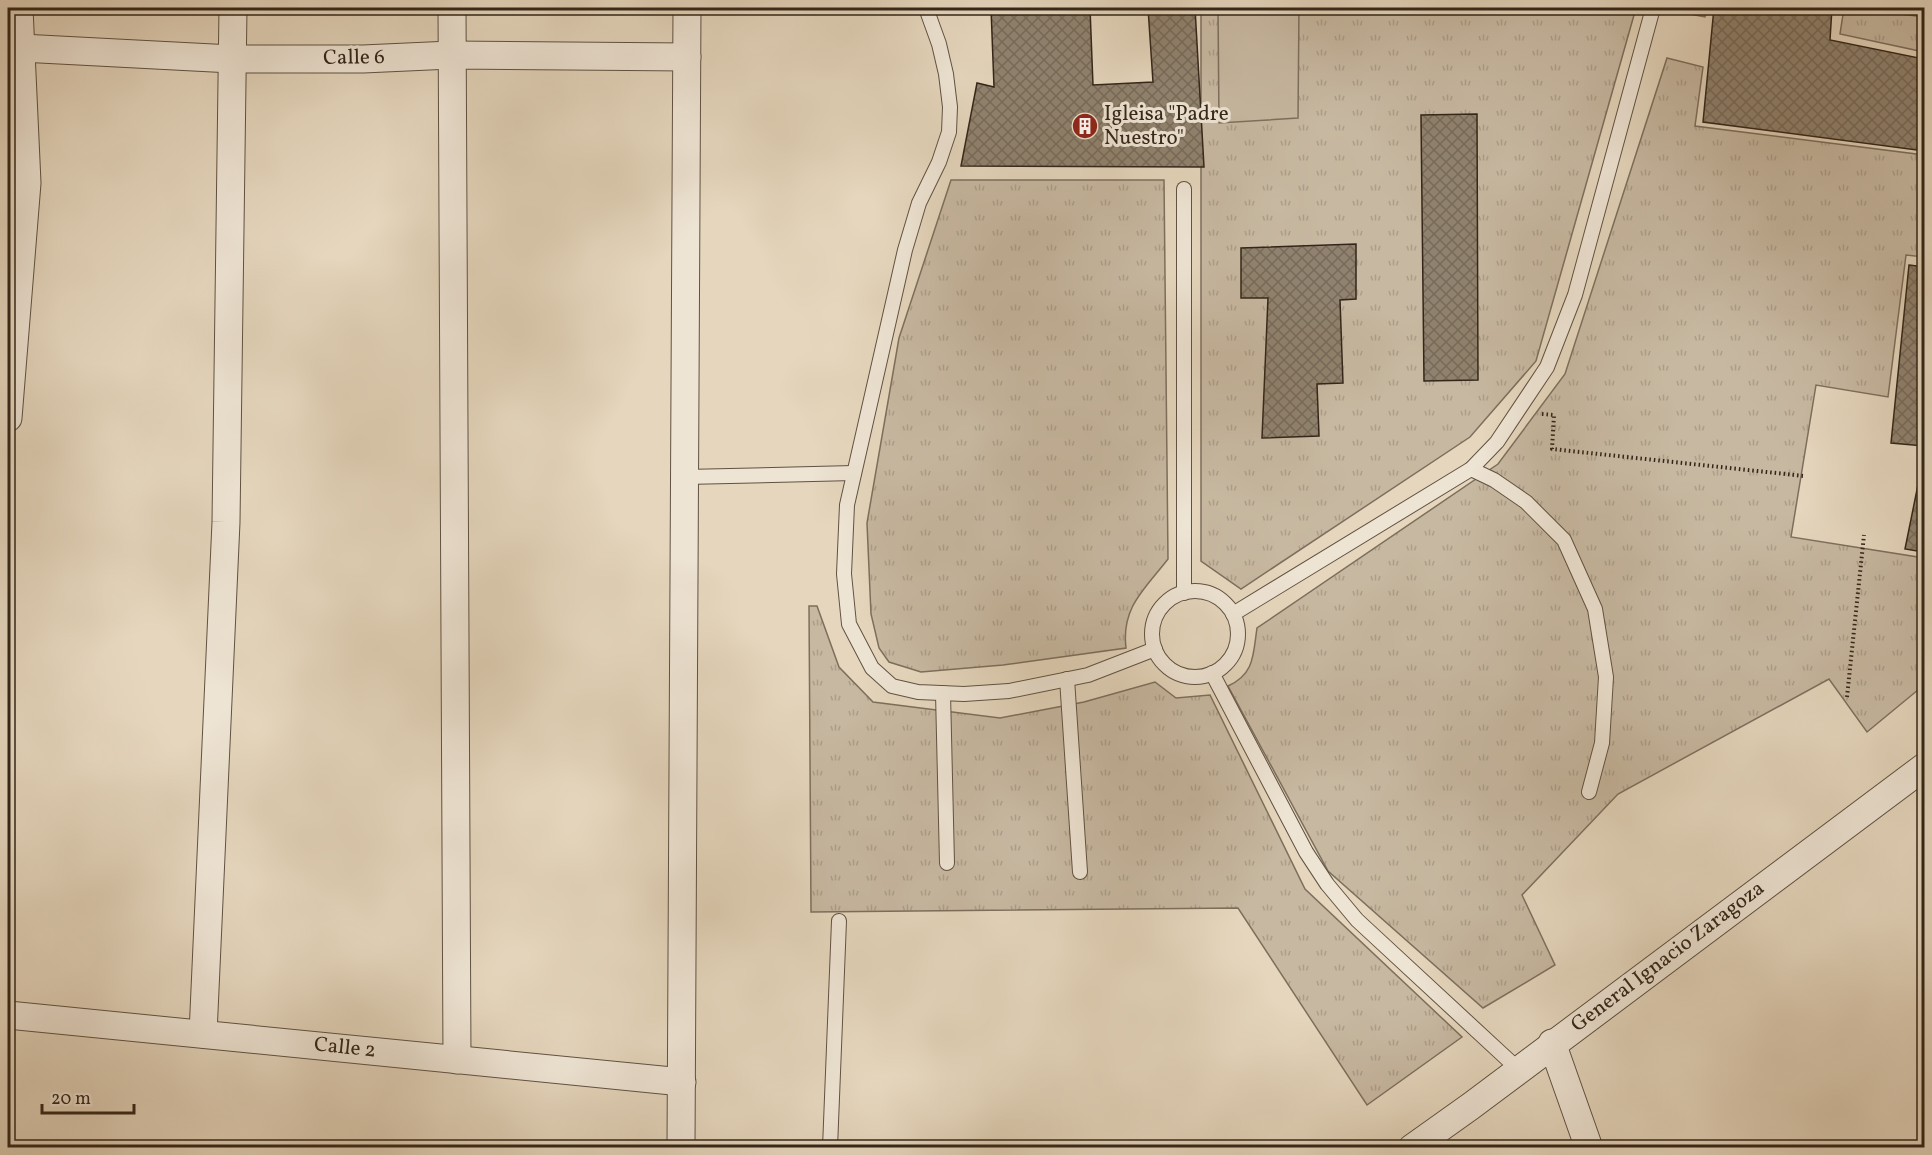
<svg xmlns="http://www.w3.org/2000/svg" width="1932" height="1155" font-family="Vollkorn,serif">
<defs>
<pattern id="grass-tufts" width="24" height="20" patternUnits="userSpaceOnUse" patternTransform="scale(1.5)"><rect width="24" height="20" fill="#c7b8a1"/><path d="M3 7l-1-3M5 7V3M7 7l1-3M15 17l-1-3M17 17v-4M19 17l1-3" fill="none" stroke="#ab9e8a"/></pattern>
<pattern id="building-cross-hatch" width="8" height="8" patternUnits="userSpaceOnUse" patternTransform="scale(1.5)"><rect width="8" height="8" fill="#90826e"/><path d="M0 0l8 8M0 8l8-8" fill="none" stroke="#766a5a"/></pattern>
</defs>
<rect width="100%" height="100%" fill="#e5d6bd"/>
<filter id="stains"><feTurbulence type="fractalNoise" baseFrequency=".00333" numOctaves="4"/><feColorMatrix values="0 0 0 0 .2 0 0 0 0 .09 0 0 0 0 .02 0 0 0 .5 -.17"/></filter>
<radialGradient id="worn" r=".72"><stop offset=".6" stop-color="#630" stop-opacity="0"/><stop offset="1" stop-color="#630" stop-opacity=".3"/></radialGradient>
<!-- grass -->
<g fill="url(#grass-tufts)" stroke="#7d6f5d" stroke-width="1.5">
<path d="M 1201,8 L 1636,8 L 1536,361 L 1470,437 L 1241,589 L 1201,561 Z"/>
<path d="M 1674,8 L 1707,8 L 1705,17 L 1673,11 Z"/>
<path d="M 1844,8 L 1924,8 L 1924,52 L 1840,34 Z"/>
<path d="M 1667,58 L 1703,67 L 1695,126 L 1924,155 L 1924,257 L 1906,255 L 1888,397 L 1816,385 L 1791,537 L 1924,558 L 1924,685 L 1867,732 L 1829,679 L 1618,794 L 1522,895 L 1555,965 L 1483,1008 L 1328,871 L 1228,686 C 1255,674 1253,654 1257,628 L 1498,464 L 1565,374 Z"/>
<path d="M 951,180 L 1164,180 L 1168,559 C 1145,589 1121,607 1126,648 L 1003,665 L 921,672 L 889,662 L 879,648 L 871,614 L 867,523 L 899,338 Z"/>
<path d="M 809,606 L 817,606 L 839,667 L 873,702 L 1000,718 L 1084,702 L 1155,682 L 1176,698 L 1210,695 L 1305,889 L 1462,1037 L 1367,1105 L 1238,908 L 811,912 Z"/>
</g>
<!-- garden -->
<g fill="#c7b8a1" stroke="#7d6f5d" stroke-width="1.5">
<path d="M 1218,8 L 1299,8 L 1298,118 L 1219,123 Z"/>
<path d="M 1867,8 L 1924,8 L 1924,17 L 1867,10 Z"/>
</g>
<!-- building -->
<g fill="url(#building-cross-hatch)" stroke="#332619" stroke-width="1.5">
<path d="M 991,8 L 1090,8 L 1093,85 L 1153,82 L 1148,8 L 1195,8 L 1204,167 L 961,166 L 977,83 L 994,87 Z"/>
<path d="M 1714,8 L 1832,8 L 1830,40 L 1924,59 L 1924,151 L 1703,122 Z"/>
<path d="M 1477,114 L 1478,380 L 1424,381 L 1421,115 Z"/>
<path d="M 1356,244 L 1356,299 L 1340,300 L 1343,383 L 1317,384 L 1319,436 L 1262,438 L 1268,298 L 1241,298 L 1241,248 Z"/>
<path d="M 1909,265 L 1924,267 L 1924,446 L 1891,443 Z"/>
<path d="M 1924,455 L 1924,552 L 1905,549 Z"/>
</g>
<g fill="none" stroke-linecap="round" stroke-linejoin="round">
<!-- service casing -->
<g stroke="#605242" stroke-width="16">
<g id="service">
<path d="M 926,8 L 939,44 L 946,74 L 950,107 L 949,132 L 939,162 L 919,203 L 905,250 L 847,505 L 844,574 L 849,624 L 872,668 L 892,686 L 918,692 L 964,694 L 1009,691 L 1088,675 L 1155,649"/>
<path d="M 1184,189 L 1184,593"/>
<path d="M 1471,469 L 1494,480 L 1526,502 L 1564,540 L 1595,609 L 1606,677 L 1602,743 L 1589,792"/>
<path d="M 685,477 L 854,473"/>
<circle cx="1195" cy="634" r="43"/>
<path d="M 1233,614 L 1471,469 L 1497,442 L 1547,367 L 1575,295 L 1653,8"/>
<path d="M 1212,673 L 1306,852 L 1327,884 L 1357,920 L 1518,1069"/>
<path d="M 1067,679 L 1080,872"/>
<path d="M 943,693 L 947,863"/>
<path d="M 830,1148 L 839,921"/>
</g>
</g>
<!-- minor casing -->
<g stroke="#605242" stroke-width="29">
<g id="minor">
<path d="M 452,8 L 457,1060"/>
<path d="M 21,48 L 232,59 L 363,59 L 451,55 L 687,57"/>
<path d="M 8,418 L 27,183 L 19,8"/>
<path d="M 8,1015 L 682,1082"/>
<path d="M 203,1034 L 226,522 L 233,8"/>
<path d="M 1552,1043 L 1589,1148"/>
<path d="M 681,1148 L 687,8"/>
<path d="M 1412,1148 L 1471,1106 L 1924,767"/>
</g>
</g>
<!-- path -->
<g stroke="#332619" stroke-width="4" stroke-dasharray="1.5 3" stroke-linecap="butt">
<path d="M 1542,414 L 1554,415 L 1552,449 L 1804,476"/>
<path d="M 1847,697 L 1864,535"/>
</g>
<!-- service -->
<use href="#service" stroke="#eee4d4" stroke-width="14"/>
<!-- minor -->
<use href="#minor" stroke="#eee4d4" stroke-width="27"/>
</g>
<!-- icons -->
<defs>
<g id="building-disc" transform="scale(1.35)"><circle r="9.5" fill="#8f2418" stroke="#eee4d4"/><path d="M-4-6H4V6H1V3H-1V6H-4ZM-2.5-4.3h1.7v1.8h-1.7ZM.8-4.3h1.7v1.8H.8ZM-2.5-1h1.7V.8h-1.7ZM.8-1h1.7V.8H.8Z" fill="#fff"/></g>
</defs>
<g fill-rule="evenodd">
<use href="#building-disc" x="1085" y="126"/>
</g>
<g text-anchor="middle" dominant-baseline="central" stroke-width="6" stroke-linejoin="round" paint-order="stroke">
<!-- street labels -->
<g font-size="21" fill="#332619" stroke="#eee4d4">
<text transform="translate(354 58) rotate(-1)">Calle 6</text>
<text transform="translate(1668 957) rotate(-37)">General Ignacio Zaragoza</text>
<text transform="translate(345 1048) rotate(6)">Calle 2</text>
</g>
<!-- poi labels -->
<g font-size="21" fill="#332619" stroke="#eee4d4" text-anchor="start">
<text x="1104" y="114">Igleisa "Padre<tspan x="1104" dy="24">Nuestro"</tspan></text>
</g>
</g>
<!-- margin -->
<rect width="1932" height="1155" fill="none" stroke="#e5d6bd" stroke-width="30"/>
<rect x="9" y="9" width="1914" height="1137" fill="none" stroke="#332619" stroke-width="3"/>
<rect x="15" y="15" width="1902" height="1125" fill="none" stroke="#332619" stroke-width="1.5"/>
<!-- scale -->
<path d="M42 1104v9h92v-9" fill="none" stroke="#332619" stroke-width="3"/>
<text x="51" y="1104" font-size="18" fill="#332619" stroke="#eee4d4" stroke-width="4.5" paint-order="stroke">20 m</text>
<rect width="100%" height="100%" filter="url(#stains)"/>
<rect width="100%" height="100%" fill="url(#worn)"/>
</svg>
